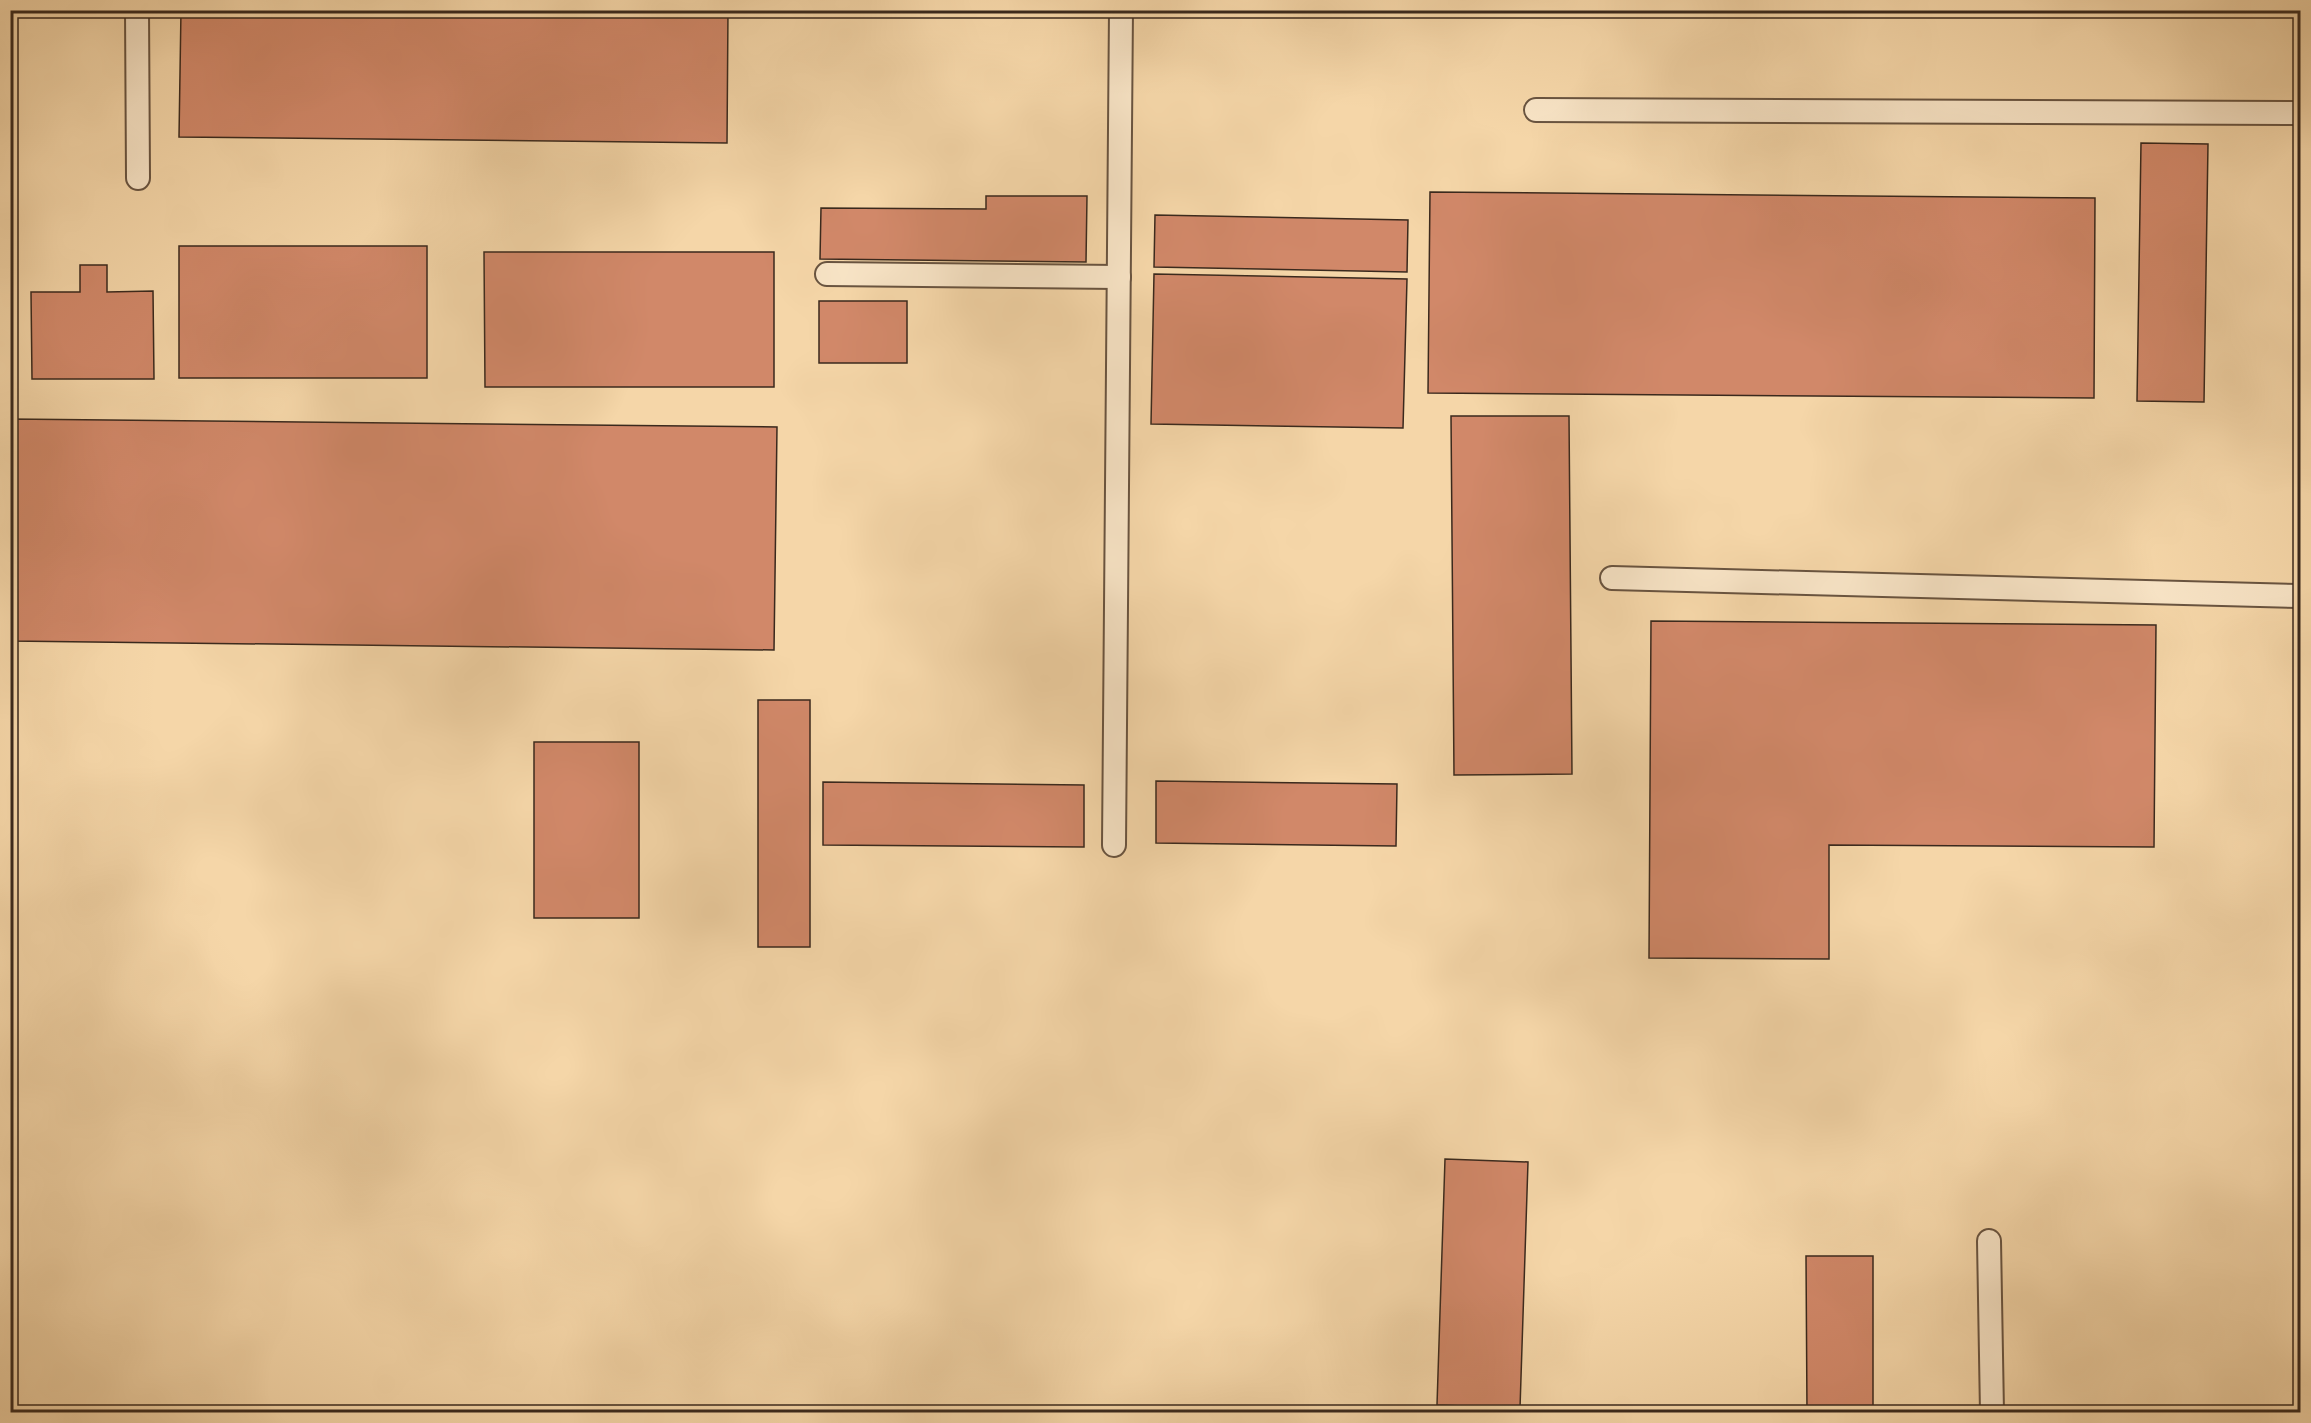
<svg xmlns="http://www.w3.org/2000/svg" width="2311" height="1423" font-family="Alegreya,serif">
<rect width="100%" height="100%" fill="#f5d6a8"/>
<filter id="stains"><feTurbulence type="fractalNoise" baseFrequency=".00333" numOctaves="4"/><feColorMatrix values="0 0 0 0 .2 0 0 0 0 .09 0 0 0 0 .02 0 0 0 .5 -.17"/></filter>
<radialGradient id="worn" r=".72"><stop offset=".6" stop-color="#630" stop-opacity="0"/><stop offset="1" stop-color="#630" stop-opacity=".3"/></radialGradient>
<!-- building -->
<g fill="#d18869" stroke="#3a291d" stroke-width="1.5">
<path d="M 181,10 L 728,10 L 727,143 L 179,137 Z"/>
<path d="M 2141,143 L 2208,144 L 2204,402 L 2137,401 Z"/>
<path d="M 1430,192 L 2095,198 L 2094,398 L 1428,393 Z"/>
<path d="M 986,196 L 1087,196 L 1086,262 L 820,259 L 821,208 L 986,209 Z"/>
<path d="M 1155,215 L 1408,220 L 1407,272 L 1154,267 Z"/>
<rect x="179" y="246" width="248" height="132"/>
<path d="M 484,252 L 774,252 L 774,387 L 485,387 Z"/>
<path d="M 80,265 L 107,265 L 107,292 L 153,291 L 154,379 L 32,379 L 31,292 L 80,292 Z"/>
<path d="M 1154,274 L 1407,279 L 1403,428 L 1151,424 Z"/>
<rect x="819" y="301" width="88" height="62"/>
<path d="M 1451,416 L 1569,416 L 1572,774 L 1454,775 Z"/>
<path d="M 10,419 L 777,427 L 774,650 L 10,641 Z"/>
<path d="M 1651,621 L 2156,625 L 2154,847 L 1829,845 L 1829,959 L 1649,958 Z"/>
<rect x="758" y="700" width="52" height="247"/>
<rect x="534" y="742" width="105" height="176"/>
<path d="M 1156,781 L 1397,784 L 1396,846 L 1156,843 Z"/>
<path d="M 823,782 L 1084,785 L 1084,847 L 823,845 Z"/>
<path d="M 1445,1159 L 1528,1162 L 1520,1408 L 1437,1405 Z"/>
<path d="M 1806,1256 L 1873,1256 L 1873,1412 L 1807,1412 Z"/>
</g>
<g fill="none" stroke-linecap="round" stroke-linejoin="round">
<!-- service casing -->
<g stroke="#695440" stroke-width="26">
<g id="service">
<path d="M 137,10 L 138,178"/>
<path d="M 1536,110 L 2300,113"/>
<path d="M 827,274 L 1119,277"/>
<path d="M 1612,578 L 2300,596"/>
<path d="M 1114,845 L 1121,10"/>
<path d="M 1989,1241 L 1992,1412"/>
</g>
</g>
<!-- service -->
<use href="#service" stroke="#f8e4c6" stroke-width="22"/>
</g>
<!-- margin -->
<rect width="2311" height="1423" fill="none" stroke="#f5d6a8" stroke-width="36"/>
<rect x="12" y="12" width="2287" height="1399" fill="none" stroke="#3a291d" stroke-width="3"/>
<rect x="18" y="18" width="2275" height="1387" fill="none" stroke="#3a291d" stroke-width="1.5"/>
<rect width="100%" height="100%" filter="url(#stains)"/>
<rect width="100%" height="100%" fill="url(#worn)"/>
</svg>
